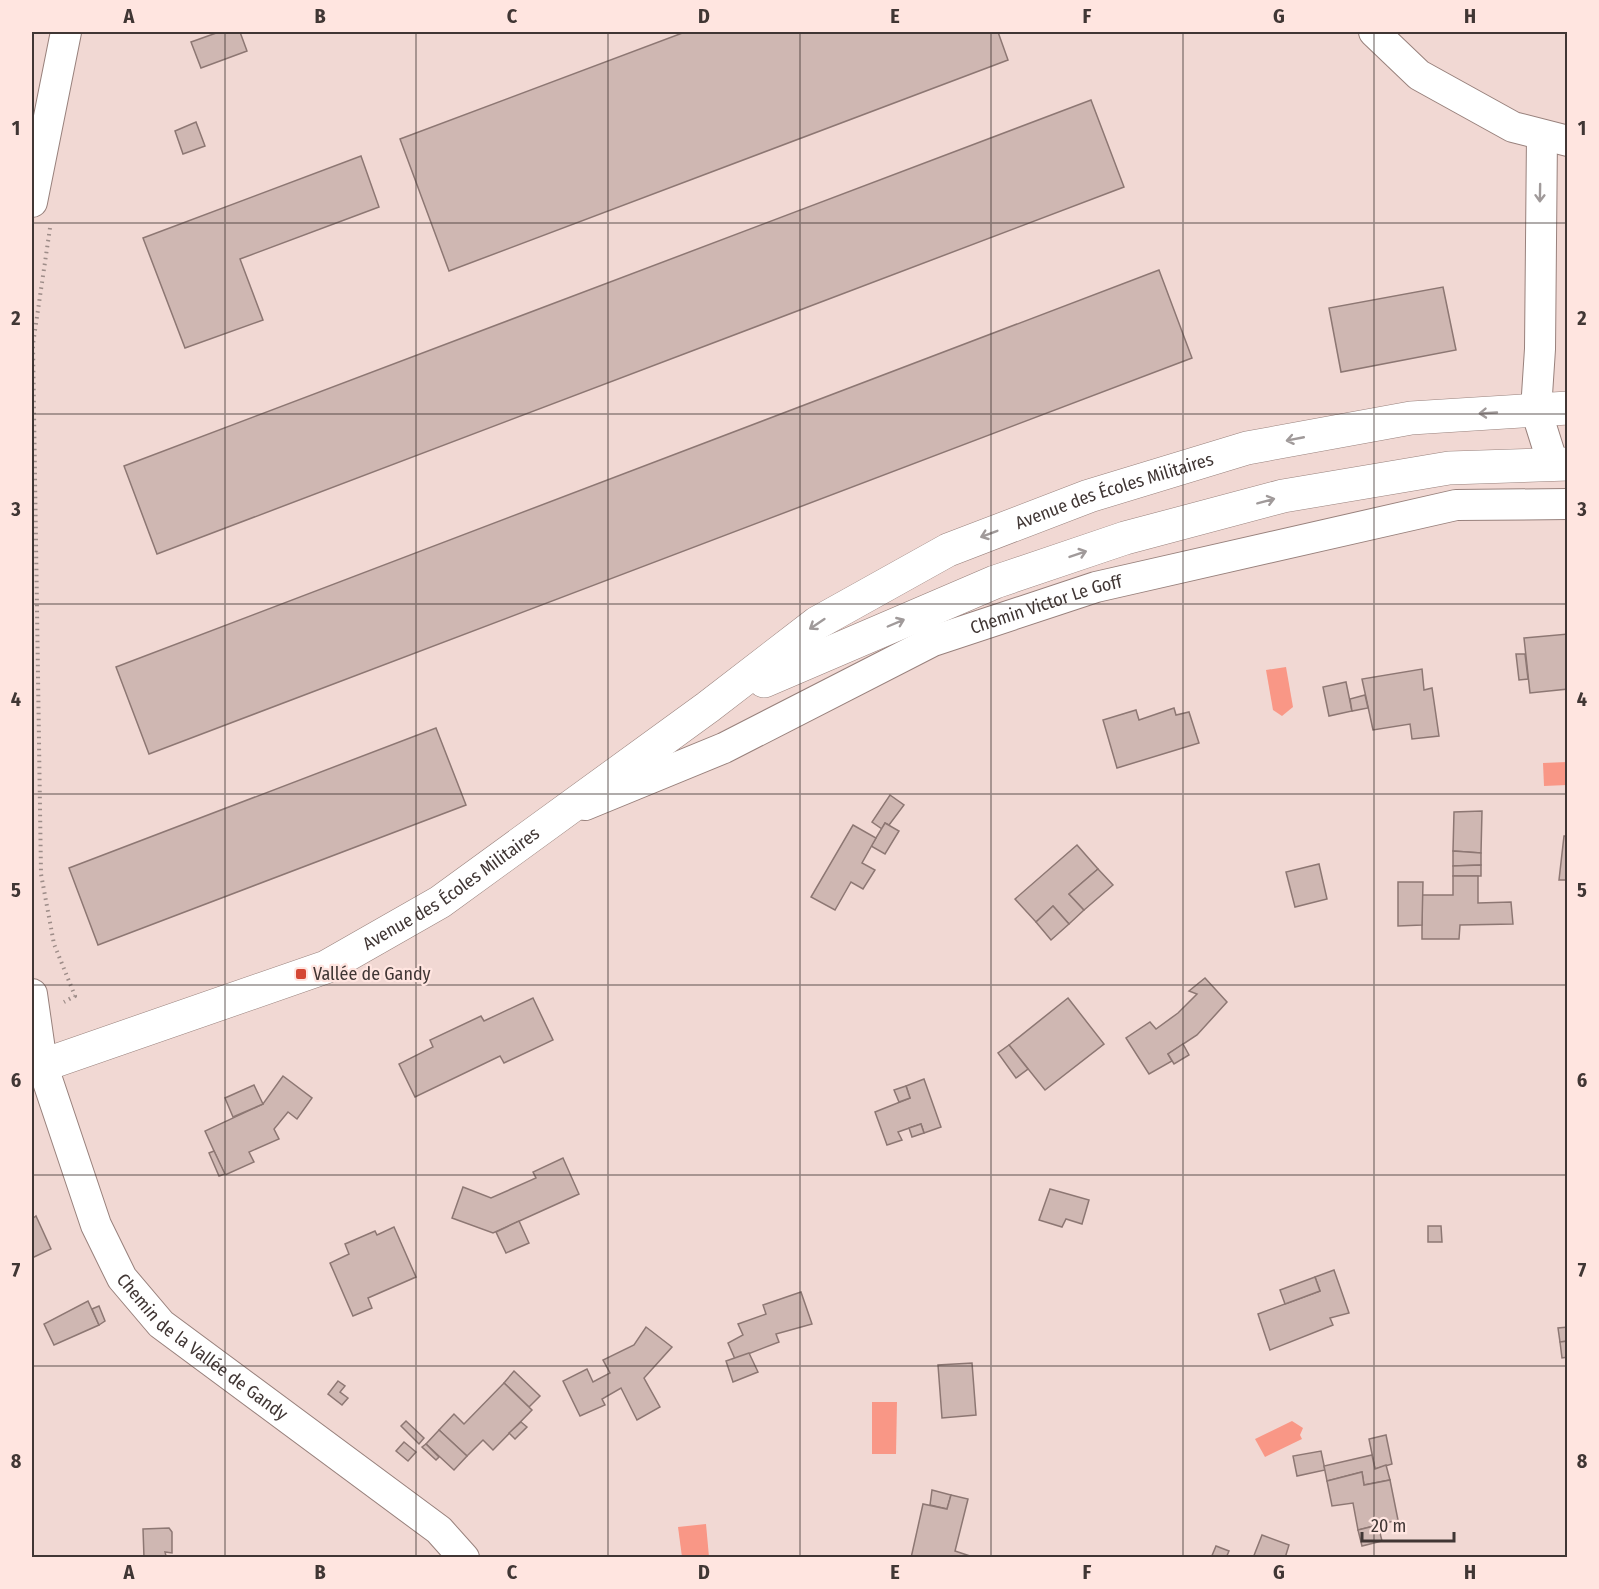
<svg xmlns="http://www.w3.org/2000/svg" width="1599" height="1589" font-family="'Fira Sans Condensed',sans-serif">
<rect width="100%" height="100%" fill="#f1d8d3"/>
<!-- water -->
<g fill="#f99786">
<path d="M 1286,667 L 1293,707 L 1282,716 L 1273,710 L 1266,670 Z"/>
<path d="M 1567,762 L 1567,785 L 1544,786 L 1543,763 Z"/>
<path d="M 872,1402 L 897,1402 L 896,1454 L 872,1454 Z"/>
<path d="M 1292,1421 L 1303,1428 L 1300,1435 L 1302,1439 L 1265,1457 L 1255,1439 Z"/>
<path d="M 706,1524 L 709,1557 L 682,1557 L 678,1527 Z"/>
</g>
<!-- building -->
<g fill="#cfb7b2" stroke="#8d7773" stroke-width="1.5">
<path d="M 219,32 L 240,32 L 247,51 L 201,68 L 191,42 Z"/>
<path d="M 685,32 L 998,32 L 1008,60 L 449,271 L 400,139 Z"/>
<path d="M 1091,100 L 1124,187 L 157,554 L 124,466 Z"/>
<path d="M 196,122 L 205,146 L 183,154 L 175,131 Z"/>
<path d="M 361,156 L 379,207 L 240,259 L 263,320 L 185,348 L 143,238 Z"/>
<path d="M 1159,270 L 1192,358 L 149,754 L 116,667 Z"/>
<path d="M 1443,287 L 1456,350 L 1341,372 L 1329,308 Z"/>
<path d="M 1568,634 L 1568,689 L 1530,693 L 1524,638 Z"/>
<path d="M 1516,654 L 1525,654 L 1528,679 L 1519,680 Z"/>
<path d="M 1422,669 L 1424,690 L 1432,688 L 1439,736 L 1412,739 L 1410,724 L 1373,730 L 1362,679 Z"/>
<path d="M 1346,682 L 1352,711 L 1329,716 L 1323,687 Z"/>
<path d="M 1365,695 L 1368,708 L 1352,711 L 1350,699 Z"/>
<path d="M 1174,708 L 1176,715 L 1189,712 L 1199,743 L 1117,768 L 1103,720 L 1136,710 L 1139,720 Z"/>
<path d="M 436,728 L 466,805 L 98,945 L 69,868 Z"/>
<path d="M 890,795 L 904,805 L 889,825 L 885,823 L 882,829 L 872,822 Z"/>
<path d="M 1482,811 L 1481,853 L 1453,851 L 1454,812 Z"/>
<path d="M 885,823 L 899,831 L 885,854 L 871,846 Z"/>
<path d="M 853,825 L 876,838 L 862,863 L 875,870 L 863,889 L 851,882 L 835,910 L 811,897 Z"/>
<path d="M 1564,836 L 1568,836 L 1568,880 L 1559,880 Z"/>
<path d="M 1077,845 L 1098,869 L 1069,894 L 1084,910 L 1069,924 L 1053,906 L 1036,922 L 1015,899 Z"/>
<path d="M 1453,851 L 1481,853 L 1481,865 L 1453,866 Z"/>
<path d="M 1319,864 L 1327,899 L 1295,907 L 1286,872 Z"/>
<path d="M 1481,865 L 1481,876 L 1453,876 L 1453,866 Z"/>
<path d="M 1098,869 L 1113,885 L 1084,910 L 1069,894 Z"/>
<path d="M 1453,876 L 1478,876 L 1478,903 L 1511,902 L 1513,924 L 1460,925 L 1459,939 L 1422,939 L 1422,895 L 1453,895 Z"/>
<path d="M 1398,882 L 1423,882 L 1422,925 L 1398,926 Z"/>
<path d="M 1053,906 L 1069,924 L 1051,940 L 1036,922 Z"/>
<path d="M 1205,978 L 1227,1002 L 1197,1035 L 1168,1054 L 1172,1061 L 1149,1074 L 1126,1038 L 1150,1022 L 1156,1029 L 1178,1013 L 1197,994 L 1189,991 Z"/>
<path d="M 533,998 L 553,1040 L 504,1063 L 500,1056 L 415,1097 L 399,1064 L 433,1047 L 430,1040 L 481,1016 L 484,1021 Z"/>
<path d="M 1068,998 L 1104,1044 L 1045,1090 L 1009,1045 Z"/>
<path d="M 1183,1044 L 1189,1055 L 1174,1064 L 1168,1054 Z"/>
<path d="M 1009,1045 L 1028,1069 L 1016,1078 L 998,1053 Z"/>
<path d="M 283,1076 L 312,1098 L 297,1119 L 288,1112 L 274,1129 L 279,1139 L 249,1152 L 254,1162 L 225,1175 L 205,1131 L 263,1104 Z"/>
<path d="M 924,1079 L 941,1127 L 924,1133 L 921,1124 L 898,1132 L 902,1140 L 887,1145 L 875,1112 L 910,1098 L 906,1086 Z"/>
<path d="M 254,1085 L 263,1104 L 233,1117 L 225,1098 Z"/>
<path d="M 906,1086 L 910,1098 L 899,1102 L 894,1090 Z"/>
<path d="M 921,1124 L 924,1133 L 912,1137 L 909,1128 Z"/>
<path d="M 214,1151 L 225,1174 L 219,1176 L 209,1153 Z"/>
<path d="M 563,1158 L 579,1194 L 493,1233 L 452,1218 L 463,1187 L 491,1198 L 536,1178 L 533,1172 Z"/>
<path d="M 1050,1189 L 1089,1200 L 1082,1224 L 1066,1219 L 1062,1227 L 1039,1220 Z"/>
<path d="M 36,1216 L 51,1249 L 32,1258 L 32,1219 Z"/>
<path d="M 519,1221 L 529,1243 L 506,1253 L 496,1232 Z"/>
<path d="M 1428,1226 L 1441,1226 L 1442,1242 L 1428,1242 Z"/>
<path d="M 394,1227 L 416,1277 L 368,1298 L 372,1308 L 353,1316 L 330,1263 L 349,1254 L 345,1244 L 375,1231 L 377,1235 Z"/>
<path d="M 1334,1270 L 1349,1313 L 1330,1318 L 1333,1325 L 1270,1350 L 1258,1314 L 1320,1291 L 1315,1277 Z"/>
<path d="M 1315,1277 L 1320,1291 L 1285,1304 L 1280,1290 Z"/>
<path d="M 801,1292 L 812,1324 L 776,1334 L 779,1342 L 735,1359 L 728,1343 L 743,1335 L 738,1324 L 766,1314 L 763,1305 Z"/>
<path d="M 88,1301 L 99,1325 L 54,1345 L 44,1324 Z"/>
<path d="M 99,1306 L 105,1321 L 99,1325 L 92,1309 Z"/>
<path d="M 646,1327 L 672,1347 L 644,1378 L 660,1407 L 637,1420 L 621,1388 L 602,1399 L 605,1405 L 580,1416 L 563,1381 L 587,1369 L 593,1382 L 610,1373 L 603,1360 L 634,1345 Z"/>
<path d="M 1568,1327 L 1568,1341 L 1560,1342 L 1558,1328 Z"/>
<path d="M 1568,1341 L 1568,1357 L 1562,1358 L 1560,1342 Z"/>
<path d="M 749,1353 L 758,1372 L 733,1382 L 726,1361 Z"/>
<path d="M 972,1363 L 976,1415 L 942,1418 L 938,1365 Z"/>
<path d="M 514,1371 L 540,1396 L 529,1407 L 504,1383 Z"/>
<path d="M 338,1381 L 345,1386 L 340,1392 L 348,1398 L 342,1405 L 328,1394 Z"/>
<path d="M 504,1383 L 532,1410 L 493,1450 L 483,1440 L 467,1456 L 439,1430 L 454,1414 L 464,1424 Z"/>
<path d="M 406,1421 L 424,1438 L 419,1444 L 401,1426 Z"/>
<path d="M 521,1422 L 527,1427 L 515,1439 L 509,1433 Z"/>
<path d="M 439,1430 L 467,1456 L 454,1470 L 426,1444 Z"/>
<path d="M 1386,1435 L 1392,1464 L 1375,1469 L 1369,1439 Z"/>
<path d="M 404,1442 L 416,1452 L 408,1461 L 396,1451 Z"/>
<path d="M 426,1444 L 439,1457 L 436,1460 L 422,1447 Z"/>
<path d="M 1321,1451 L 1325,1470 L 1297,1476 L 1293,1456 Z"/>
<path d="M 1372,1455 L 1375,1469 L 1386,1465 L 1390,1480 L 1364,1485 L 1362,1472 L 1327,1481 L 1324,1466 Z"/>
<path d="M 1362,1472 L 1364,1485 L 1390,1480 L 1398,1520 L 1358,1530 L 1353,1503 L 1332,1506 L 1327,1481 Z"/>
<path d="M 932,1490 L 951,1495 L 947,1509 L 930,1505 Z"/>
<path d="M 951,1495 L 968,1499 L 955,1551 L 976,1558 L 911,1558 L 923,1504 L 947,1509 Z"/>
<path d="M 1378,1525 L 1382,1541 L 1362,1546 L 1358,1530 Z"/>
<path d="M 169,1528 L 172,1532 L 172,1553 L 165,1552 L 166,1556 L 144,1558 L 143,1529 Z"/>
<path d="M 1262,1535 L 1289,1545 L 1285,1558 L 1253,1558 Z"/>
<path d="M 1216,1546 L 1229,1551 L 1226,1558 L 1211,1558 Z"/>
</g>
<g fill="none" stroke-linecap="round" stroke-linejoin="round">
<!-- street casing -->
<g stroke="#98817c" stroke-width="32">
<g id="street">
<path d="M 1374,32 L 1419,75 L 1513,127 L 1568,141"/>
<path d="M 1542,135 L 1540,349 L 1536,410 L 1553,464"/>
<path d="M 32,202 L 66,32"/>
<path id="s1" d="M 585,805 L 724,748 L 933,641 L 1096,587 L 1456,505 L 1568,504"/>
<path id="s2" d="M 32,994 L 42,1064 L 96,1225 L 122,1278 L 161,1324 L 439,1530 L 464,1558"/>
</g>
</g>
<!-- secondary casing -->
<g stroke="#98817c" stroke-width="34">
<g id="secondary">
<path d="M 764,681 L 995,582 L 1125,538 L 1283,496 L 1449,468 L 1568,464"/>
<path id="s3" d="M 32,1069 L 326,967 L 440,902 L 708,707 L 817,623 L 948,550 L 1089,496 L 1247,448 L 1411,418 L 1568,408"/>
</g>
</g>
<!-- path -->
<path stroke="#9d8c88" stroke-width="4" stroke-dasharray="1.5 4.5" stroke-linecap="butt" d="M 50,228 L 33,344 L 41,874 L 54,944 L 75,996 L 64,1002"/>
<!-- street -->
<use href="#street" stroke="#fff" stroke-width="30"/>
<!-- secondary -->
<use href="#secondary" stroke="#fff" stroke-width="33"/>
</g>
<!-- one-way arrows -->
<defs><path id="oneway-shaft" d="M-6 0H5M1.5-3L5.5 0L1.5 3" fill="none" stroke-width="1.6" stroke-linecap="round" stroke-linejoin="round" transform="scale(1.5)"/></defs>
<g stroke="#a09a9a">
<use href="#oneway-shaft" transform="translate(1540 193) rotate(91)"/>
<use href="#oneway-shaft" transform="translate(1488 413) rotate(177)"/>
<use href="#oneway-shaft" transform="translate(1295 439) rotate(169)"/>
<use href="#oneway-shaft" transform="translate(1266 501) rotate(-15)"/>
<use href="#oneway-shaft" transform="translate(989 534) rotate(159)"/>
<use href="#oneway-shaft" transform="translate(1078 554) rotate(-19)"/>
<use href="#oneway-shaft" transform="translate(896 623) rotate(-23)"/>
<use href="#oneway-shaft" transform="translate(817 624) rotate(146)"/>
</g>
<!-- grid -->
<path fill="none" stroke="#403634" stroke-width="1.5" stroke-opacity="0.55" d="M 225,32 L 225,1558M 416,32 L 416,1558M 608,32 L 608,1558M 800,32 L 800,1558M 991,32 L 991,1558M 1183,32 L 1183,1558M 1374,32 L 1374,1558M 32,223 L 1568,223M 32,414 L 1568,414M 32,604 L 1568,604M 32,794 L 1568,794M 32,985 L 1568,985M 32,1175 L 1568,1175M 32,1366 L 1568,1366"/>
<!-- markers -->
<rect fill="#d44734" stroke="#ffe5e0" stroke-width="2" x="295" y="968" width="12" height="12" rx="3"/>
<g text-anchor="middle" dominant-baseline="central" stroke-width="4.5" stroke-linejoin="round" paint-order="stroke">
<!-- street labels -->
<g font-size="18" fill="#403634" stroke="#ffe5e0">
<text stroke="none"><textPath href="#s3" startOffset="1238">Avenue des Écoles Militaires</textPath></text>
<text stroke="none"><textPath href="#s1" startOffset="504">Chemin Victor Le Goff</textPath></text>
<text stroke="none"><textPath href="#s3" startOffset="459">Avenue des Écoles Militaires</textPath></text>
<text stroke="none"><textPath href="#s2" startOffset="406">Chemin de la Vallée de Gandy</textPath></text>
</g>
<!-- poi labels -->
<g font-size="18" fill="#403634" stroke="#ffe5e0" text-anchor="start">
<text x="313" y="974">Vallée de Gandy</text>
</g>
</g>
<!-- border -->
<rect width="1599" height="1589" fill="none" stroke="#ffe5e0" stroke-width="66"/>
<!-- scale -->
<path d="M1362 1532v9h92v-9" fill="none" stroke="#403634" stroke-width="3"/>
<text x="1371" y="1532" font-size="18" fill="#403634" stroke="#ffe5e0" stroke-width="4.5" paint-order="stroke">20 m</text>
<rect x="33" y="33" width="1533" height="1523" fill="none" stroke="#403634" stroke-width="2"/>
<g font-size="20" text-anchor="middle" font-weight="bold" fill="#403634">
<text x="129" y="23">A</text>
<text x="320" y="23">B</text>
<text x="512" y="23">C</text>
<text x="704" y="23">D</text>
<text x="895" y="23">E</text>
<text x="1087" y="23">F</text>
<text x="1279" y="23">G</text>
<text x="1470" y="23">H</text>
<text x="16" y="135">1</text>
<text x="1582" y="135">1</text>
<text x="16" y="325">2</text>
<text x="1582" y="325">2</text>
<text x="16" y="516">3</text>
<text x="1582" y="516">3</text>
<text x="16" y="706">4</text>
<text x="1582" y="706">4</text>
<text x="16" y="897">5</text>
<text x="1582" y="897">5</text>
<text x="16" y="1087">6</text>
<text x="1582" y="1087">6</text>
<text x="16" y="1277">7</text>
<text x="1582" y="1277">7</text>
<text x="16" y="1468">8</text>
<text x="1582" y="1468">8</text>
<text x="129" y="1579">A</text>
<text x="320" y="1579">B</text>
<text x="512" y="1579">C</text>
<text x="704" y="1579">D</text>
<text x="895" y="1579">E</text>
<text x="1087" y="1579">F</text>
<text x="1279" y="1579">G</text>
<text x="1470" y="1579">H</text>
</g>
</svg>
